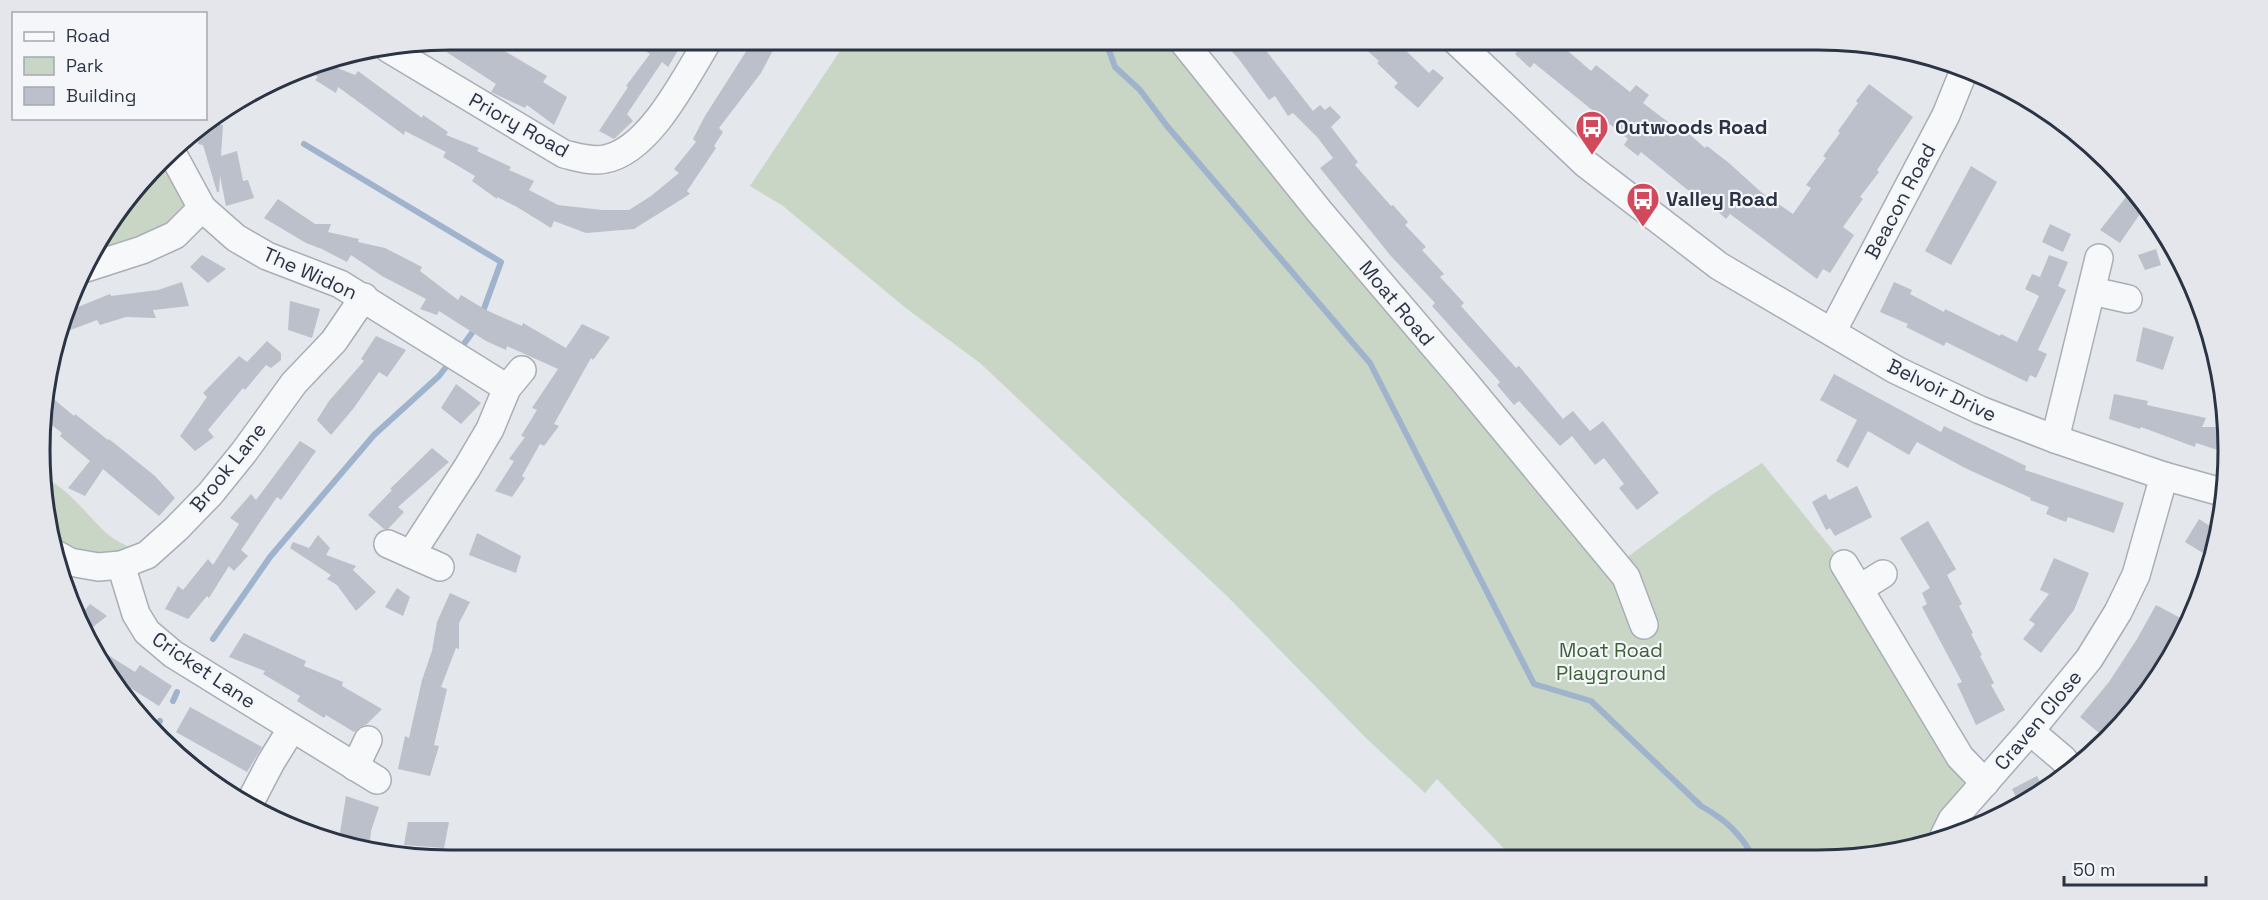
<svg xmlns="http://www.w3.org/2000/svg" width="2268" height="900" font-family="'Space Grotesk',sans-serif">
<rect width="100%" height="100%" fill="#e4e7ec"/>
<!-- green -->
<g fill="#c9d6c5">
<path d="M 848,39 L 941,39 L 960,51 L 971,39 L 1171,39 L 1252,148 L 1448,386 L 1459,388 L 1622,561 L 1713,494 L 1762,463 L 1844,564 L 1985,783 L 1947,835 L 1872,857 L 1513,858 L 1437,779 L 1425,793 L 1366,738 L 1228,597 L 980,363 L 907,309 L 783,206 L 750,186 Z"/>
<path d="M 171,151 L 202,208 L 83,269 L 94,245 Z"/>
<path d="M 45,478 C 71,491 85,513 105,532 C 117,543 132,548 147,555 L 54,553 L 47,531 Z"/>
</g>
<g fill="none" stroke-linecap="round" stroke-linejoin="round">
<!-- stream -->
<g stroke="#9fb4cc" stroke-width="6">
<path d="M 1105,39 L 1115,67 L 1140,90 L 1167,126 L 1370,363 L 1534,684 L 1591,701 L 1701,806 C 1726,820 1740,833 1754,858"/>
<path d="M 304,144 L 501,262 L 482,314"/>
<path d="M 458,352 L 477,326"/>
<path d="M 213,639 L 270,557 L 374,435 L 439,376 L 450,362"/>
<path d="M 173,701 L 177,692"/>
<path d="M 155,728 L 160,721"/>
</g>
</g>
<!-- building -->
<g fill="#bbc0ca">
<path d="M 450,39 L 484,39 L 547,76 L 543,82 L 567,97 L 554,125 L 527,105 L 525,108 L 491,92 L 496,84 L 431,42 Z"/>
<path d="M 651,39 L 685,39 L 668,67 L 662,62 L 627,114 L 633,121 L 614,139 L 599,131 L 628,87 L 626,86 L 650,54 L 644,50 Z"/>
<path d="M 754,39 L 779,39 L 761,73 L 719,128 L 723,132 L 714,146 L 716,148 L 687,191 L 690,194 L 634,229 L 586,233 L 554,221 L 551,228 L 517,207 L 497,197 L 497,199 L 472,181 L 475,176 L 443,157 L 446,152 L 405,131 L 404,135 L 338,87 L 336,93 L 315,80 L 318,77 L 304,67 L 320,61 L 355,75 L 358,71 L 422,118 L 423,115 L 448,132 L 446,135 L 479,148 L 477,151 L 511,167 L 509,170 L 534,181 L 529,190 L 558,205 L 602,210 L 629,210 L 651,196 L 679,173 L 674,169 L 696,142 L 693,139 L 705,116 Z"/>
<path d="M 1220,39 L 1257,39 L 1313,111 L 1320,105 L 1325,110 L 1330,106 L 1341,117 L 1331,127 L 1358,162 L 1355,165 L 1391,206 L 1393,205 L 1408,222 L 1405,225 L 1426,247 L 1422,250 L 1444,274 L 1440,277 L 1464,303 L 1461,306 L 1516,368 L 1519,366 L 1563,419 L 1573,411 L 1590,431 L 1603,421 L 1659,493 L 1637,510 L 1619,488 L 1624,484 L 1604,458 L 1595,465 L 1572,436 L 1560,446 L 1519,401 L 1514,405 L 1497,385 L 1500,382 L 1432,306 L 1435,303 L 1390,255 L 1320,168 L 1333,158 L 1318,138 L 1293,113 L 1288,116 L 1275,96 L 1269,100 L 1238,58 Z"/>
<path d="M 1354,39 L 1394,39 L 1429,73 L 1433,69 L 1444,78 L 1418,108 L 1394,87 L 1398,83 L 1377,63 L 1379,61 Z"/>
<path d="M 1528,39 L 1554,39 L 1591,71 L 1596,65 L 1630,92 L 1636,85 L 1649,95 L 1643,103 L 1676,128 L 1679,125 L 1705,148 L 1707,146 L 1729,163 L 1761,192 L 1793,214 L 1811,188 L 1806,185 L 1826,158 L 1823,156 L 1840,133 L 1838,131 L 1858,103 L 1856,101 L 1869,84 L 1913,117 L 1877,170 L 1879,172 L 1860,197 L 1863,199 L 1843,227 L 1854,235 L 1830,273 L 1823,269 L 1817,279 L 1730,214 L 1726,219 L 1702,197 L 1700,200 L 1641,152 L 1638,156 L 1624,145 L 1628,139 L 1534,63 L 1530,68 L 1515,54 Z"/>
<path d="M 207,121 L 223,125 L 221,156 L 237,151 L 243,181 L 248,180 L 254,198 L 226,206 L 220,176 L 219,192 L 217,192 L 203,145 L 198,144 L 199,127 Z"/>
<path d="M 1971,166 L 1997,182 L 1951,265 L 1925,251 Z"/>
<path d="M 2130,192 L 2144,208 L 2120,243 L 2100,230 Z"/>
<path d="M 278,199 L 315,224 L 331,224 L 328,232 L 359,239 L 358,242 L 385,248 L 422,267 L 420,271 L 458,300 L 461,295 L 486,310 L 522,326 L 523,323 L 566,348 L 582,324 L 610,337 L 593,360 L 591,358 L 554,424 L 559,426 L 544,446 L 540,444 L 522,476 L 525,478 L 512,497 L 495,491 L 514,461 L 509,459 L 525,437 L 521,436 L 537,410 L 532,408 L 558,369 L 507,346 L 506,350 L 486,341 L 439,311 L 437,315 L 420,309 L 426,299 L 382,276 L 351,255 L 347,262 L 322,249 L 306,243 L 264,218 Z"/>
<path d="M 2050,224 L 2071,234 L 2063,252 L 2042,242 Z"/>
<path d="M 2156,249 L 2161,265 L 2145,270 L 2138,255 Z"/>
<path d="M 202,255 L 226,269 L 208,283 L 190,267 Z"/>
<path d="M 2049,255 L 2068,262 L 2058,286 L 2066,290 L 2038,350 L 2047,354 L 2036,378 L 2030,375 L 2027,382 L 1946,342 L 1944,346 L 1906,327 L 1908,324 L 1880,312 L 1894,282 L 1912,290 L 1910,294 L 1944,312 L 1945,309 L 2000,336 L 2001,334 L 2017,342 L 2039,296 L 2025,289 L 2032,274 L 2040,277 Z"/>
<path d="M 182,282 L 189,306 L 153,310 L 156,318 L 126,317 L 100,325 L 97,320 L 57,335 L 63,313 L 110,294 L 111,296 L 158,290 Z"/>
<path d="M 290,301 L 320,309 L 312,338 L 288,330 Z"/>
<path d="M 2143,327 L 2174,337 L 2163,370 L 2136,361 Z"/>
<path d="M 376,336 L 406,350 L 387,377 L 379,372 L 353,409 L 331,435 L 317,420 L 329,401 L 364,361 L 361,359 Z"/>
<path d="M 267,341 L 281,353 L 281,360 L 271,368 L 266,365 L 245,390 L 243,388 L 208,430 L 214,437 L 195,451 L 180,436 L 207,397 L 203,393 L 239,356 L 247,362 Z"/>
<path d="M 1834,374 L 1941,432 L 1944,426 L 2026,466 L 2025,470 L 2124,503 L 2114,533 L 2068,517 L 2066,522 L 2046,514 L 2049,507 L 2030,500 L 2031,498 L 1965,468 L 1917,442 L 1909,455 L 1868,431 L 1848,468 L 1836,461 L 1857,420 L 1820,400 Z"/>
<path d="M 456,384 L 481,403 L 461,424 L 441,408 Z"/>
<path d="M 44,391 L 74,416 L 75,414 L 108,440 L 109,439 L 155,476 L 175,498 L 159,516 L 103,469 L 85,496 L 68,488 L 90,461 L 60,436 L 62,433 L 43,418 Z"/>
<path d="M 2114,394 L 2148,401 L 2147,405 L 2206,418 L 2202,427 L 2227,427 L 2227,453 L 2196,443 L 2195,447 L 2141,427 L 2140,429 L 2109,419 Z"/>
<path d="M 300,441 L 316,451 L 281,500 L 277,497 L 241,550 L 248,556 L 234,571 L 229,566 L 209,598 L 207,596 L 188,619 L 165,609 L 178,586 L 183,590 L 208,559 L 213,565 L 239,524 L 230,518 L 251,494 L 256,500 Z"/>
<path d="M 432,448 L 449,462 L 398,507 L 404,512 L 388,529 L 384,529 L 368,515 L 392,490 L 390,489 Z"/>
<path d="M 1857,486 L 1872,517 L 1835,536 L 1830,528 L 1826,530 L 1812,502 L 1826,494 L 1829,500 Z"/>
<path d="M 2199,519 L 2219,532 L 2216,549 L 2208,544 L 2203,553 L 2185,542 Z"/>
<path d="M 1928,521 L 1956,569 L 1947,575 L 1962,604 L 1959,606 L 1973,633 L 1971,634 L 1982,655 L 1980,656 L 1994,683 L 1991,685 L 2005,710 L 1976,725 L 1957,684 L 1962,682 L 1922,607 L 1927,604 L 1922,593 L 1930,588 L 1900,538 Z"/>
<path d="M 477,533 L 521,556 L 516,573 L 469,555 Z"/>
<path d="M 318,535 L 330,548 L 326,555 L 356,566 L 353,570 L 376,592 L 356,611 L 337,585 L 327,579 L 331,575 L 290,548 L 293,542 L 309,548 Z"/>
<path d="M 2054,558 L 2089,573 L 2074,610 L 2041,653 L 2023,639 L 2035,624 L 2029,620 L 2049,594 L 2040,590 Z"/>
<path d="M 397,588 L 410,597 L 403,616 L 385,607 Z"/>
<path d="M 450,593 L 470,602 L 459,623 L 459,649 L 456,648 L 441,687 L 447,689 L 434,745 L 439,746 L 430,776 L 398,769 L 405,736 L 409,738 L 422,680 L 432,651 L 437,622 Z"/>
<path d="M 90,604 L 107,616 L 84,634 L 77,619 Z"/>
<path d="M 2156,605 L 2186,621 L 2167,660 L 2140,700 L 2138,699 L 2105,738 L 2080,717 L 2109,682 L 2137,639 Z"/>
<path d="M 244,633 L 306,661 L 304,666 L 343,682 L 342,686 L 382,709 L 367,724 L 360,727 L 354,732 L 326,715 L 324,718 L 297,701 L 300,696 L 263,674 L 265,671 L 229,657 Z"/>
<path d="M 89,643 L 135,672 L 140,665 L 172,686 L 159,706 L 113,677 L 111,681 Z"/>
<path d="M 190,707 L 262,747 L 247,772 L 176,732 Z"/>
<path d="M 2037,776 L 2044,789 L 2020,805 L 2012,789 Z"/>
<path d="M 346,796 L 379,807 L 371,831 L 369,850 L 338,845 Z"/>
<path d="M 408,822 L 449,822 L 444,848 L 404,845 Z"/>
</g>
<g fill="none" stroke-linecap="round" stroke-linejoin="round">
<!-- minor casing -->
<g stroke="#a9aeb7" stroke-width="30">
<g id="minor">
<path d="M 1181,39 L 1319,211 L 1463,380 L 1626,577 L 1644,625"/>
<path d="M 1454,39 L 1586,164 L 1719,266 L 1896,370 L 1980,410 L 2055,439 L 2164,476 L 2225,493"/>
<path d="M 389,49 L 564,154 C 577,157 592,162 605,159 C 650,151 686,76 709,39"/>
<path d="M 171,151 L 202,208 L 236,238 L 267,256 L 340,284 L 507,388"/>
<path d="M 83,269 L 142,250 L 175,235 L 202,208"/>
<path d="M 2092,291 L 2128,299"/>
<path d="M 1832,332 L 1946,115 L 1965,68"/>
<path d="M 2055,439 L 2099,258"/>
<path d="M 388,544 L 440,567"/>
<path d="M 54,553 L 70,562 L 98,567 L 121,565 L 147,555 L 176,529 L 210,494 L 244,452 L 294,383 L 334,341 L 364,297"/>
<path d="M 411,554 L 467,468 L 490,429 L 507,388 L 522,370"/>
<path d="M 1844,564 L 1960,757 L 1985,783"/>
<path d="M 121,565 L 136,614 L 147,632 L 173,654 L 377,780"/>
<path d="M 1859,589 L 1883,574"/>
<path d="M 2030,731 L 2063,759 L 2072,770"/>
<path d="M 355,767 L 368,740"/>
<path d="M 248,806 L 271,762 L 292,728"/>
<path d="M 1944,836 L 1952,820 L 2030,731 L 2089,659 L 2118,612 L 2136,575 L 2164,476"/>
</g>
</g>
<!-- minor -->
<use href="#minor" stroke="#f7f8fa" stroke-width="27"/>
</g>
<!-- icons -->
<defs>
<g id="bus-pin" transform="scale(1.725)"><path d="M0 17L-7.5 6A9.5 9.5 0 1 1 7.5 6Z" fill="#d1495b" stroke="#f4f6f9"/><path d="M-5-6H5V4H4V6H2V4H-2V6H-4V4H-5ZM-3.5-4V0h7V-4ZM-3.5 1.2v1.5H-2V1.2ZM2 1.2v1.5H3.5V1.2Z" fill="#fff"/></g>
</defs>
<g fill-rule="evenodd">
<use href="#bus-pin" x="1592" y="127"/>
<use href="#bus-pin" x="1643" y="199"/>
</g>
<g text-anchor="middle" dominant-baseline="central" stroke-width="4.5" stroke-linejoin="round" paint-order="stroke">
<!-- street labels -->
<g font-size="20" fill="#2b3445" stroke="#f4f6f9">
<text transform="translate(519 125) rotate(29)">Priory Road</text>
<text transform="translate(1900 201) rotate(-62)">Beacon Road</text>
<text transform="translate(310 273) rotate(24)">The Widon</text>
<text transform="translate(1397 303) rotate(50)">Moat Road</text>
<text transform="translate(1942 390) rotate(26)">Belvoir Drive</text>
<text transform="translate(228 467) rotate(-51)">Brook Lane</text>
<text transform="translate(204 670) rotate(34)">Cricket Lane</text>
<text transform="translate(2038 720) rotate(-50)">Craven Close</text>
</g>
<!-- poi labels -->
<g font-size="20" font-weight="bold" fill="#2b3445" stroke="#f4f6f9" text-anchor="start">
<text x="1615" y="127">Outwoods Road</text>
<text x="1666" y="199">Valley Road</text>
</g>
<!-- park labels -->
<g font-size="20" fill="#3f6138" stroke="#f4f6f9">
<text x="1611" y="650">Moat Road<tspan x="1611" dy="23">Playground</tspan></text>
</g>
</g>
<!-- crop -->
<path d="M0 0H2268V900H0ZM450 50H1818A400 400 0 0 1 2218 450V450A400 400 0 0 1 1818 850H450A400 400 0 0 1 50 450V450A400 400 0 0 1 450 50Z" fill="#e4e6eb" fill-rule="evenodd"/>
<path fill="none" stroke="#2b3445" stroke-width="3" d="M450 50H1818A400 400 0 0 1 2218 450V450A400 400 0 0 1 1818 850H450A400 400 0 0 1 50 450V450A400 400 0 0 1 450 50Z"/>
<!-- legend -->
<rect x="12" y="12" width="195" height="108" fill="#f4f6f9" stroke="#a4a8b1" stroke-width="1.5"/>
<rect x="24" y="32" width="30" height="9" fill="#f7f8fa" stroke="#a4a8b1" stroke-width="1.5"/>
<text x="66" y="42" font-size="18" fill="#2b3445">Road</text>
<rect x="24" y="57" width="30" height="18" fill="#c9d6c5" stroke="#a4a8b1" stroke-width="1.5"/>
<text x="66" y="72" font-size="18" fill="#2b3445">Park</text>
<rect x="24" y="87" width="30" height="18" fill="#bbc0ca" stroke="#a4a8b1" stroke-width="1.5"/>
<text x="66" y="102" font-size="18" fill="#2b3445">Building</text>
<!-- scale -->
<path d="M2064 876v9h142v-9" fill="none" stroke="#2b3445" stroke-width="3"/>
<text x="2073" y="876" font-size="18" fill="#2b3445" stroke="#f4f6f9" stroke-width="4.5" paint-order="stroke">50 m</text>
</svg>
